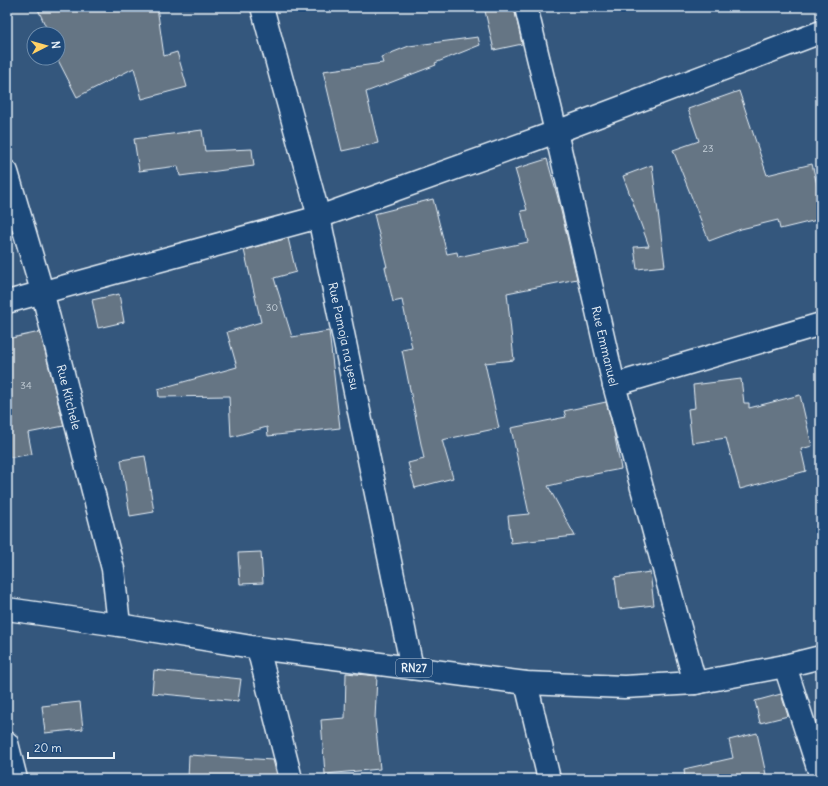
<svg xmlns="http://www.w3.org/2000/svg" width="828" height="786" font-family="Delius,sans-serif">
<rect width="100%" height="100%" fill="#34577d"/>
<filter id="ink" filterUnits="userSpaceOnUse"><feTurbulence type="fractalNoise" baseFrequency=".025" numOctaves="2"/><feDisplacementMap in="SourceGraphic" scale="8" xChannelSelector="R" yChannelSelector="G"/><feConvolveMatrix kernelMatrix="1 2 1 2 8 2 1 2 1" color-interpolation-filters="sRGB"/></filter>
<g filter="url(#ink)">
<!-- building -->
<g fill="#657484" stroke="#e8f1f8">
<path d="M 37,7 L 157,7 L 164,56 L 177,52 L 187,87 L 142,99 L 134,68 L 77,97 L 57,58 L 59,58 L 58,34 L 49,34 Z"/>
<path d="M 501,7 L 514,7 L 522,44 L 494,50 L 485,11 Z"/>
<path d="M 478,37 L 480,45 L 435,63 L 436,65 L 366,92 L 378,143 L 342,151 L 323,71 L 383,63 L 381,57 L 409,46 Z"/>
<path d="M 739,91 L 767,175 L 812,164 L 821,201 L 821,219 L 780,229 L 778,220 L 741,229 L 709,241 L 673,150 L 699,141 L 688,109 Z"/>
<path d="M 202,130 L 205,151 L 252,149 L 254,166 L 180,176 L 178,166 L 139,171 L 134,139 Z"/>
<path d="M 547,159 L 558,198 L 577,279 L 507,293 L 514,360 L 485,363 L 499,428 L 442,440 L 453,478 L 415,488 L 408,463 L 424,459 L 402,350 L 412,348 L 402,300 L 393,302 L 385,267 L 387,267 L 374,214 L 433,199 L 447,254 L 457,252 L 458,257 L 528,242 L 521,211 L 527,210 L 515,169 Z"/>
<path d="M 652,165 L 665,266 L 637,269 L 634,247 L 649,246 L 623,176 Z"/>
<path d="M 288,238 L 296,272 L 274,278 L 292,337 L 329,331 L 340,428 L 268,436 L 267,427 L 231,437 L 229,396 L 159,397 L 158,389 L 237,367 L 227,332 L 261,322 L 244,250 Z"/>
<path d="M 119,294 L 124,322 L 98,328 L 92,300 Z"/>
<path d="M 40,332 L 64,426 L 28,433 L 32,454 L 7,458 L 7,339 Z"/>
<path d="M 741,379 L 744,403 L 749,403 L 749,408 L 800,395 L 812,446 L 801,449 L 806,471 L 740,489 L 726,438 L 692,443 L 688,409 L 695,408 L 693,385 Z"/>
<path d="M 606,402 L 613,427 L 621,469 L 574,478 L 574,480 L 548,486 L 575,536 L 511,543 L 508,516 L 529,514 L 511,428 L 566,417 L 564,411 Z"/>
<path d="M 145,456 L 154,512 L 130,516 L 121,460 Z"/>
<path d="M 261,552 L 263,583 L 240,584 L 238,553 Z"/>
<path d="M 650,572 L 654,605 L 619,609 L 615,577 Z"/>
<path d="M 154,670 L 241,679 L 238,701 L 152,693 Z"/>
<path d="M 346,673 L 377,676 L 375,719 L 380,769 L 325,774 L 321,720 L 345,718 Z"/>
<path d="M 781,694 L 788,716 L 760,723 L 755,701 Z"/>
<path d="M 80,702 L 83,729 L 45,733 L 42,706 Z"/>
<path d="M 757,733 L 767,779 L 685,779 L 684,769 L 733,758 L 729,740 Z"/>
<path d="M 189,755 L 273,760 L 278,779 L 188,779 Z"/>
</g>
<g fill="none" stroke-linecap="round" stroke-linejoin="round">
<!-- minor casing -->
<g stroke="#e8f1f8" stroke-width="25">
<g id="minor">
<path d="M 262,7 L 319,217 L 412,668"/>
<path d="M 526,7 L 556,132 L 614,385 L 695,683"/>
<path d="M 7,172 L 42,291 L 113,569 L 119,625"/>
<path d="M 7,302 L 319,217 L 556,132 L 821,32"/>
<path d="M 614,385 L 821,324"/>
<path d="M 258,648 L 291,779"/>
<path d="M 785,666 L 821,777"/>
<path d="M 526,683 L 549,779"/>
<path d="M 7,743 L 16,779"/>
</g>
</g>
<!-- primary casing -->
<g stroke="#e8f1f8" stroke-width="25">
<path id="primary" d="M 7,609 L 119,625 L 258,648 L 526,683 L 624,687 L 695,683 L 785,666 L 821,657"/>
</g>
<!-- minor -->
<use href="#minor" stroke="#1f4a7a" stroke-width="22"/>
<!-- primary -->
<use href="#primary" stroke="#1f4a7a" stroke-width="22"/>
</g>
</g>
<g text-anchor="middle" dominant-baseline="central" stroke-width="3" stroke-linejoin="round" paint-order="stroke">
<!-- number labels -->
<g font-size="10" fill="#c7d2db">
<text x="708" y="148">23</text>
<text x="272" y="307">30</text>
<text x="26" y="385">34</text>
</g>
<!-- shield labels -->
<rect fill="#1f4a7a" stroke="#acbfd2" stroke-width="1" x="396" y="659" width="36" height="18" rx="3"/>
<g font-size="11" font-weight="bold" fill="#e8f1f8">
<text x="414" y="668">RN27</text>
</g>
<!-- street labels -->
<g font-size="12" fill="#e8f1f8" stroke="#1f4a7a">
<text transform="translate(344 336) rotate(78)">Rue Pamoja na yesu</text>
<text transform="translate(605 346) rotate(77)">Rue Emmanuel</text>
<text transform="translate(69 397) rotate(76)">Rue Kitchele</text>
</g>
</g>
<!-- margin -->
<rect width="828" height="786" fill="none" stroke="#1f4a7a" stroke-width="24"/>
<rect x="12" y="12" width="804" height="762" fill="none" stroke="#e8f1f8" stroke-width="1.5" filter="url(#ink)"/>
<!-- north arrow -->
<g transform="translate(46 46) rotate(84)"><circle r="19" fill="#1f4a7a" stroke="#6f8dac"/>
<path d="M0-3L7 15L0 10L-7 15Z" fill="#ffd166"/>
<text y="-6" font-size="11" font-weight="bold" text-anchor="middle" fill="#e8f1f8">N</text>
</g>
<!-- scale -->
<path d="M28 752v6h86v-6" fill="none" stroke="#e8f1f8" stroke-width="2"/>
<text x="34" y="752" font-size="12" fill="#e8f1f8" stroke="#1f4a7a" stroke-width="3" paint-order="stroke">20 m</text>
</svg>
